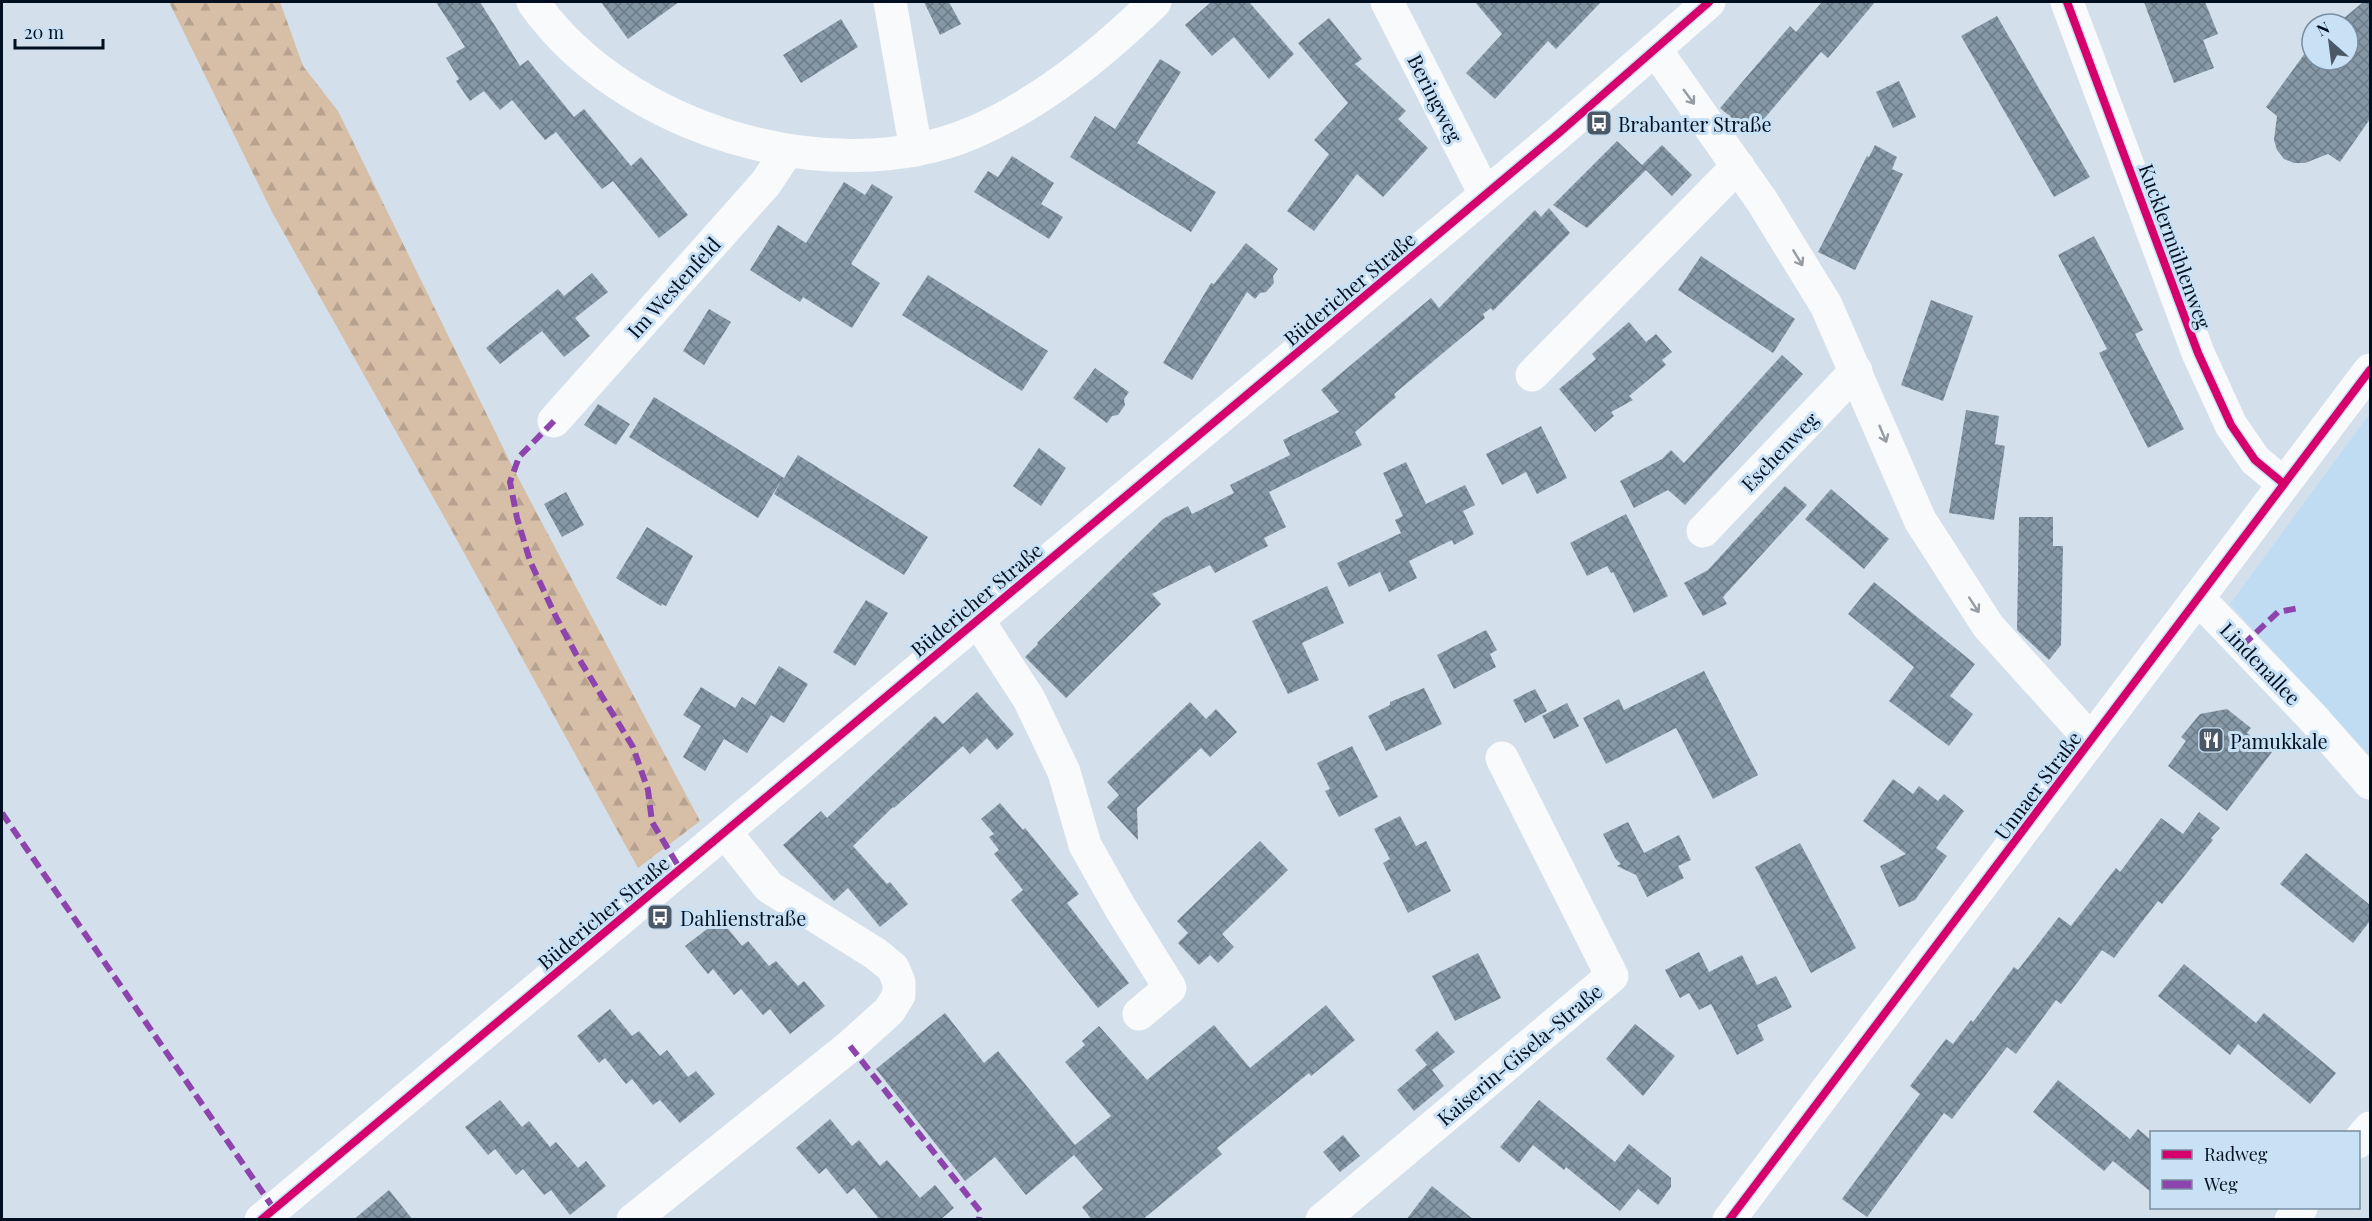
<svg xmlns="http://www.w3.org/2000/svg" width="2372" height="1221" font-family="'Playfair Display',serif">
<defs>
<pattern id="forest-firs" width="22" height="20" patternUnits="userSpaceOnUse" patternTransform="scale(1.5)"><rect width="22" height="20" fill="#d6bea7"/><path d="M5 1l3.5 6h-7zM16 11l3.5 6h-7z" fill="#b6a28f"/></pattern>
<pattern id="building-cross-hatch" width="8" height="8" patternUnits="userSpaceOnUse" patternTransform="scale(1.5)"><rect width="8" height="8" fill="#8698a5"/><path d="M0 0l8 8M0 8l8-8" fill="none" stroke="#6b7a86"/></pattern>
</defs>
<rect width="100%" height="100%" fill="#d3e0eb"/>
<!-- built -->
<path fill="#c0dcf3" d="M 2370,413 L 2370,756 L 2230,604 Z"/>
<!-- forest -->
<path fill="url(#forest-firs)" d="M 169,2 L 280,2 L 303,66 L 338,111 L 514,470 L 700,821 L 638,868 L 447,522 L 272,212 Z"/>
<!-- building -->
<g fill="url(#building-cross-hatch)">
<path d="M 436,2 L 480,2 L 520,66 L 528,60 L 574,117 L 584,109 L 631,166 L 641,157 L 688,215 L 659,238 L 613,181 L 602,189 L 556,132 L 545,140 L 512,100 L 500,110 L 484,91 L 470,101 L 456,81 L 459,79 L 446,58 L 465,47 Z"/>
<path d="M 601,2 L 679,2 L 628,39 Z"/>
<path d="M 924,2 L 949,2 L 961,24 L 940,35 Z"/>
<path d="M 1211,2 L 1249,2 L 1294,54 L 1269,79 L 1234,37 L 1212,56 L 1185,25 Z"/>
<path d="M 1475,2 L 1601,2 L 1556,49 L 1548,41 L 1495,99 L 1466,73 L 1502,34 Z"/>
<path d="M 1822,2 L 1875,2 L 1828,58 L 1821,52 L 1751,134 L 1720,108 L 1790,26 L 1796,32 Z"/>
<path d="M 2144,2 L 2205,2 L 2218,34 L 2203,40 L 2214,68 L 2174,83 Z"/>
<path d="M 2363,2 L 2370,2 L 2370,119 L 2340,162 L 2328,154 L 2305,163 L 2294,163 L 2284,159 L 2277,150 L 2274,140 L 2277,116 L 2266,107 L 2308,49 L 2311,51 L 2312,49 L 2312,60 L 2348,60 L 2348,24 L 2337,24 Z"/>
<path d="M 1997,16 L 2090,177 L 2054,197 L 1961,36 Z"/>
<path d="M 1329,18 L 1362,59 L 1355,64 L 1406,111 L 1398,119 L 1428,148 L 1383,197 L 1357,174 L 1314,231 L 1287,211 L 1329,154 L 1314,140 L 1348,103 L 1298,43 Z"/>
<path d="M 841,19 L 858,47 L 801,83 L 783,55 Z"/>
<path d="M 1160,59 L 1181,72 L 1137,143 L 1216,192 L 1191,232 L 1070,157 L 1095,116 L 1115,129 Z"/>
<path d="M 1899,81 L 1916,117 L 1893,128 L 1876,92 Z"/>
<path d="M 1617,141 L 1642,165 L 1662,145 L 1692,175 L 1672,196 L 1646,170 L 1587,228 L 1553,205 Z"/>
<path d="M 1875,145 L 1897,157 L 1892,169 L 1903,174 L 1855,270 L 1818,252 L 1867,156 L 1869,157 Z"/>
<path d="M 1012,156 L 1054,183 L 1041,204 L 1063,217 L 1049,239 L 974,192 L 988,171 L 998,177 Z"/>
<path d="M 844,182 L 865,195 L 872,184 L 893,197 L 851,264 L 880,283 L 852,328 L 803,297 L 800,302 L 750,270 L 778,225 L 806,243 Z"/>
<path d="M 1549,208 L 1570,233 L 1493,311 L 1491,308 L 1483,314 L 1485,318 L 1394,394 L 1396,397 L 1355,432 L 1362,445 L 1269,492 L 1286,527 L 1264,538 L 1268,546 L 1215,573 L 1210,565 L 1152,594 L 1161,604 L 1066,698 L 1025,657 L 1038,644 L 1037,643 L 1163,519 L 1188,506 L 1192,514 L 1234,493 L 1230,485 L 1290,455 L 1283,440 L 1339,412 L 1321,390 L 1431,298 L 1439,308 L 1535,210 L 1541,217 Z"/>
<path d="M 2094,236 L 2143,330 L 2135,334 L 2184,429 L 2148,448 L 2099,353 L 2107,349 L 2058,255 Z"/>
<path d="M 1246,243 L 1278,269 L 1273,276 L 1274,283 L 1266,292 L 1260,293 L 1255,299 L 1247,292 L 1192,380 L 1163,363 L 1211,283 L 1214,284 Z"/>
<path d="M 1701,256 L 1795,319 L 1773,353 L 1678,290 Z"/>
<path d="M 592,273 L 608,292 L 575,318 L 590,336 L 564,357 L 542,331 L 500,364 L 486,348 L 558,289 L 564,296 Z"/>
<path d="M 928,275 L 1048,351 L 1022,391 L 902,315 Z"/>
<path d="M 1931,300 L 1973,316 L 1943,401 L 1901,385 Z"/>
<path d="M 709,309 L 731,322 L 704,365 L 683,351 Z"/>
<path d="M 1629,322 L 1646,342 L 1656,334 L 1672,352 L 1662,360 L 1666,365 L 1629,396 L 1633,400 L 1611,412 L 1614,416 L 1595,432 L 1559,389 L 1596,359 L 1592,354 Z"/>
<path d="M 1782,355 L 1803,374 L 1685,505 L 1668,490 L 1634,508 L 1620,481 L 1662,459 L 1671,450 L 1684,463 Z"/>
<path d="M 1095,368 L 1129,392 L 1124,399 L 1125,405 L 1118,415 L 1112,416 L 1107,423 L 1073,398 Z"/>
<path d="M 654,397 L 784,478 L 798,455 L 928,537 L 904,575 L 774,494 L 781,481 L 758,518 L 629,437 Z"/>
<path d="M 598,404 L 630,424 L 616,445 L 584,425 Z"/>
<path d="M 1966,410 L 1999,416 L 1995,444 L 2005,446 L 1994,520 L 1949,513 Z"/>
<path d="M 1541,426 L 1567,478 L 1537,494 L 1526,472 L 1502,485 L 1486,454 Z"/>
<path d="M 1039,448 L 1066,468 L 1041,506 L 1013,486 Z"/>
<path d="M 1406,462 L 1426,504 L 1465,485 L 1475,505 L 1463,511 L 1474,534 L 1454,545 L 1452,540 L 1409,561 L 1417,578 L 1389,592 L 1380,572 L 1349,587 L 1337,563 L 1401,533 L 1395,520 L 1403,516 L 1383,473 Z"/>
<path d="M 1785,486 L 1807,505 L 1723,597 L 1727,604 L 1703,616 L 1684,583 L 1708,570 Z"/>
<path d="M 1831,489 L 1889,539 L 1864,569 L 1805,519 Z"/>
<path d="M 566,492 L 584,525 L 562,537 L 544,504 Z"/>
<path d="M 1626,514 L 1668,596 L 1634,613 L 1613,572 L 1611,573 L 1607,566 L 1587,576 L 1570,543 Z"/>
<path d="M 2019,517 L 2053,517 L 2053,546 L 2063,546 L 2061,645 L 2049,660 L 2017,630 Z"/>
<path d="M 647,527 L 693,556 L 666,606 L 662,604 L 661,606 L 616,578 Z"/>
<path d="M 1874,582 L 1975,664 L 1950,696 L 1973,714 L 1949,746 L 1889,701 L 1914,667 L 1848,614 Z"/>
<path d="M 1327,586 L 1344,623 L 1302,643 L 1319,680 L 1288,694 L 1252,621 Z"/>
<path d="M 866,600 L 888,613 L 855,666 L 833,652 Z"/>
<path d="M 1486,630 L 1497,650 L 1490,654 L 1496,667 L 1454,689 L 1437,655 Z"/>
<path d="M 779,666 L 808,684 L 784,723 L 771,715 L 747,753 L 724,739 L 705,771 L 683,757 L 701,726 L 683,715 L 701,687 L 735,708 L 742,697 L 755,705 Z"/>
<path d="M 1704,671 L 1758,775 L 1713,799 L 1676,728 L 1606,764 L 1583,718 L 1619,699 L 1624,710 Z"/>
<path d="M 1424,688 L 1442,724 L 1386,751 L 1368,716 L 1390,705 L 1390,702 Z"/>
<path d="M 1535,689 L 1547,711 L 1525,723 L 1513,700 Z"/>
<path d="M 977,692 L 1014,734 L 997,750 L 987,738 L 970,754 L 963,746 L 894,808 L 893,807 L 853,846 L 887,884 L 890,882 L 908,904 L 880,927 L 848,888 L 834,901 L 783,845 L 821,811 L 827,818 L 935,716 L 943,724 Z"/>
<path d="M 1190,702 L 1206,719 L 1216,709 L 1237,732 L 1210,757 L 1201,748 L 1137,808 L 1138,840 L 1107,807 L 1119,795 L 1107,782 Z"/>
<path d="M 1567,703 L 1579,726 L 1554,739 L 1542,716 Z"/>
<path d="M 2227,709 L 2251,728 L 2247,733 L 2272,752 L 2227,811 L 2168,766 L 2186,741 L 2181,737 L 2200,714 Z"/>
<path d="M 1352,746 L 1378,797 L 1339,817 L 1325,791 L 1330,789 L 1317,763 Z"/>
<path d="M 1893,779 L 1913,794 L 1919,786 L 1938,801 L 1944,794 L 1964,811 L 1936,848 L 1947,856 L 1915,900 L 1899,907 L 1880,866 L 1906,854 L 1863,821 Z"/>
<path d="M 1000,803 L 1023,830 L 1025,828 L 1079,894 L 1067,903 L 1129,983 L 1098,1008 L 1011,900 L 1023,890 L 994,854 L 999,850 L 989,837 L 994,834 L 981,819 Z"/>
<path d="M 2199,812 L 2220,828 L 2211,838 L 2213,840 L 2162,904 L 2158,901 L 2114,958 L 2102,950 L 2061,1004 L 2056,1000 L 2016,1054 L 2007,1047 L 1952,1119 L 1944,1113 L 1867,1217 L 1842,1199 L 1920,1094 L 1910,1086 L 1946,1039 L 1953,1044 L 1971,1020 L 1973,1022 L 2014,967 L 2018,970 L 2059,917 L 2071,926 L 2116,868 L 2120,872 L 2161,818 L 2183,834 Z"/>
<path d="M 1400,816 L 1416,846 L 1426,841 L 1451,891 L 1408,913 L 1383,863 L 1390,859 L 1374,829 Z"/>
<path d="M 1628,822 L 1644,853 L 1679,835 L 1691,860 L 1678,866 L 1684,878 L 1647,897 L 1636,875 L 1617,866 L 1621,864 L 1615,858 L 1603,834 Z"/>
<path d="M 1260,841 L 1288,870 L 1222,934 L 1234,947 L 1218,963 L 1210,955 L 1199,965 L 1178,943 L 1188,933 L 1177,921 Z"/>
<path d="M 1800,843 L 1856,948 L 1811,973 L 1755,867 Z"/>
<path d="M 2306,853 L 2370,905 L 2370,921 L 2353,943 L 2280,884 Z"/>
<path d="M 720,919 L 742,946 L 748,941 L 769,966 L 776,961 L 798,986 L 804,981 L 825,1006 L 790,1034 L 770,1009 L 763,1015 L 741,989 L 734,995 L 713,969 L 708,974 L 685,946 Z"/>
<path d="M 1699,952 L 1709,972 L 1742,955 L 1757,985 L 1776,976 L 1792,1007 L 1757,1025 L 1764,1040 L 1737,1055 L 1711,1004 L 1699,1010 L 1689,993 L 1680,998 L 1665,970 Z"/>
<path d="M 1478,953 L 1501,998 L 1455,1021 L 1432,976 Z"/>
<path d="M 2184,964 L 2256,1023 L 2264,1013 L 2336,1073 L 2310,1104 L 2238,1044 L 2230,1055 L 2158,996 Z"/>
<path d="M 1326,1005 L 1355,1040 L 1311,1076 L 1309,1073 L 1217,1148 L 1222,1154 L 1142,1220 L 1092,1220 L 1082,1207 L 1103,1189 L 1074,1155 L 1026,1195 L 995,1157 L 965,1181 L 876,1069 L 945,1013 L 984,1063 L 998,1051 L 1075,1145 L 1111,1116 L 1065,1062 L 1085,1045 L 1082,1041 L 1099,1026 L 1147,1080 L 1214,1025 L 1250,1068 Z"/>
<path d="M 610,1009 L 632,1036 L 639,1031 L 660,1056 L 667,1050 L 688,1077 L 696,1071 L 715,1094 L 680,1123 L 660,1100 L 653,1105 L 632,1079 L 626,1084 L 605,1058 L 599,1063 L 577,1036 Z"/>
<path d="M 1635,1024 L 1675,1056 L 1643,1096 L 1606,1059 Z"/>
<path d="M 1437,1031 L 1455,1052 L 1432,1070 L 1444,1086 L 1414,1111 L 1397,1090 L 1427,1065 L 1415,1050 Z"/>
<path d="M 2058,1080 L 2130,1139 L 2138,1129 L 2151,1140 L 2151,1192 L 2113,1161 L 2104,1171 L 2033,1112 Z"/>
<path d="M 500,1100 L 522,1127 L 529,1121 L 550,1147 L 556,1142 L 578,1168 L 586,1161 L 606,1186 L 570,1215 L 551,1190 L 544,1195 L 523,1169 L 516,1175 L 495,1149 L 488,1155 L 465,1127 Z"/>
<path d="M 1539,1100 L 1615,1162 L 1629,1144 L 1671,1178 L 1671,1187 L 1658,1205 L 1638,1189 L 1620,1211 L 1566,1167 L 1564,1170 L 1533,1145 L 1519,1163 L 1500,1147 Z"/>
<path d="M 830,1119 L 852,1146 L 859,1140 L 880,1166 L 887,1160 L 920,1198 L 935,1185 L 954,1208 L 940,1220 L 880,1220 L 854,1188 L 847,1194 L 826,1168 L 819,1174 L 796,1148 Z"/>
<path d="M 1343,1135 L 1360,1156 L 1340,1172 L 1323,1152 Z"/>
<path d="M 1432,1186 L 1474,1220 L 1406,1220 Z"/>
<path d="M 389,1190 L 413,1220 L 353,1220 Z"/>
</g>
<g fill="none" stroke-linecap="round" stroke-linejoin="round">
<!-- minor -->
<g stroke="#f8fafc" stroke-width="33">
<path d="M 533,2 C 621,128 829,193 972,133 C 1042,103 1101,54 1155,2"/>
<path d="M 890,2 L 916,150"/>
<path d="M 1387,2 L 1485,194"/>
<path d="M 2067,2 L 2198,353 L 2231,425 L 2255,460 L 2284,484"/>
<path d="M 1655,49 L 1762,201 L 1826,305 L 1920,520 L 1988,626 L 2091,740"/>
<path d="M 1532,375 L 1738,166"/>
<path d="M 554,421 L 766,183 L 787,151"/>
<path d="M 1703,531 L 1856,371"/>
<path d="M 2198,598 L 2312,717 L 2370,783"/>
<path d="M 977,619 L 1029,699 L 1064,772 L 1085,845 L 1121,909 L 1170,988 L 1139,1014"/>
<path d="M 2358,1142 L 2370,1128"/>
<path d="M 261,1220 L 1286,362 L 1560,132 L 1709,2"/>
<path d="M 633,1220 L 850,1046 L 889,1011 L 899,995 L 899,982 L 893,968 L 876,954 L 769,887 L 725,832"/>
<path d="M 1322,1220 L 1612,976 L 1502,758"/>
<path d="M 1729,1220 L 2370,370"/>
<path d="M 2291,1220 L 2301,1208"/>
</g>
<!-- quiet -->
<g stroke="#8e44ad" stroke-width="6" stroke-dasharray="12 6" stroke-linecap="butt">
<path d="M 554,421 L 519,457 L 510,482 L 517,518 L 530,561 L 556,617 L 576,654 L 633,747 L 648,790 L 652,822 L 680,869"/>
<path d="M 2243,645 L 2278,612 L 2299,608"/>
<path d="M 2,813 L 274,1209"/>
<path d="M 850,1046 L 980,1211 L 979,1220"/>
</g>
<!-- cycleway casing -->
<g stroke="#c9e1f5" stroke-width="11">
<g id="cycleway">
<path d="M 2067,2 L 2198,353 L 2231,425 L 2255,460 L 2284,484"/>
<path d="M 261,1220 L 1286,362 L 1560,132 L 1709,2"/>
<path d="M 1729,1220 L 2370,370"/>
</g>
</g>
<!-- cycleway -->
<use href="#cycleway" stroke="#d6006c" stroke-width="8"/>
</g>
<!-- one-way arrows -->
<defs><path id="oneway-shaft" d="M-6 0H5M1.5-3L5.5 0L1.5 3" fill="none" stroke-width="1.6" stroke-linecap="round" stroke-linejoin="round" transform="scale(1.5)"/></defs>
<g stroke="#959ca4">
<use href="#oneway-shaft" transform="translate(1689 97) rotate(54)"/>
<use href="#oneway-shaft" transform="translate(1798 258) rotate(59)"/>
<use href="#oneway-shaft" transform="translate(1883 434) rotate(67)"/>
<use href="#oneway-shaft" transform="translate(1974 605) rotate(57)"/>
</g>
<!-- icons -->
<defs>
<g id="bus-square" transform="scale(1.35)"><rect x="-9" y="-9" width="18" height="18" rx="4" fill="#4a5867" stroke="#c9e1f5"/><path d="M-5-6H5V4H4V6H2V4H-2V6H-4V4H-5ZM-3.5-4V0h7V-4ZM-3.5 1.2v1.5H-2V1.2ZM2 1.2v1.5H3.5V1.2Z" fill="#fff"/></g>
<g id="restaurant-square" transform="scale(1.35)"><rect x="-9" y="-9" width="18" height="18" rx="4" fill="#4a5867" stroke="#c9e1f5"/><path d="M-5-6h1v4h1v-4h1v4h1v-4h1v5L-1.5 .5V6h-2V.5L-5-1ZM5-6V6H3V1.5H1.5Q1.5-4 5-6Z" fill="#fff"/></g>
</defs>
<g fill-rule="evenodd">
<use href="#bus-square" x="1599" y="123"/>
<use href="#restaurant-square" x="2211" y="740"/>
<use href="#bus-square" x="660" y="917"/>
</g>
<g text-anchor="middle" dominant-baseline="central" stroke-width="6" stroke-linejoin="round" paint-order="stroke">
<!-- street labels -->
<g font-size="20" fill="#000f20" stroke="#c9e1f5">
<text transform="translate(1436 98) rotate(63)">Beringweg</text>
<text transform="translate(2176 246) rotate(70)">Kucklermühlenweg</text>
<text transform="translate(673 287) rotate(-48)">Im Westenfeld</text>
<text transform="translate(1349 288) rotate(-40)">Büdericher Straße</text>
<text transform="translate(1779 451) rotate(-46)">Eschenweg</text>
<text transform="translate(976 599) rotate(-40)">Büdericher Straße</text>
<text transform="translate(2261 663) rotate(46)">Lindenallee</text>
<text transform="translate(2037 785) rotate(-53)">Unnaer Straße</text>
<text transform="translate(603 912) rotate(-40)">Büdericher Straße</text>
<text transform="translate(1519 1054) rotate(-40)">Kaiserin-Gisela-Straße</text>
</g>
<!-- poi labels -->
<g font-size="20" fill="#000f20" stroke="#c9e1f5" text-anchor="start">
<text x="1618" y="123">Brabanter Straße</text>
<text x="2230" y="740">Pamukkale</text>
<text x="680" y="917">Dahlienstraße</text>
</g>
</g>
<!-- border -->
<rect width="2372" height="1221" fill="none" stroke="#000f20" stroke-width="6"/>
<!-- legend -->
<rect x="2150" y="1131" width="210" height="78" fill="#c9e1f5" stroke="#798da0" stroke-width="1.5"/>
<rect x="2162" y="1150" width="30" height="9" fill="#d6006c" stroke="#798da0" stroke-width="1.5"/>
<text x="2204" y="1161" font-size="18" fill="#000f20">Radweg</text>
<rect x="2162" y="1180" width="30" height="9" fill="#8e44ad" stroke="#798da0" stroke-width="1.5"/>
<text x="2204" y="1191" font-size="18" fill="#000f20">Weg</text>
<!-- north arrow -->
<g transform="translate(2330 42) rotate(332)"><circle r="28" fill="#c9e1f5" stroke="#798da0" stroke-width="1.5"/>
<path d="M0-4.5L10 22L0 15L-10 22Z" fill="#4a5867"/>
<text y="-9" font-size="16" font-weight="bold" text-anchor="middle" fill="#000f20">N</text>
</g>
<!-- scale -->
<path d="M15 39v9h88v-9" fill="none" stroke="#000f20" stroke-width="3"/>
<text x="24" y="39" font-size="18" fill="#000f20" stroke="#c9e1f5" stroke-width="4.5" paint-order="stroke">20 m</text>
</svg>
